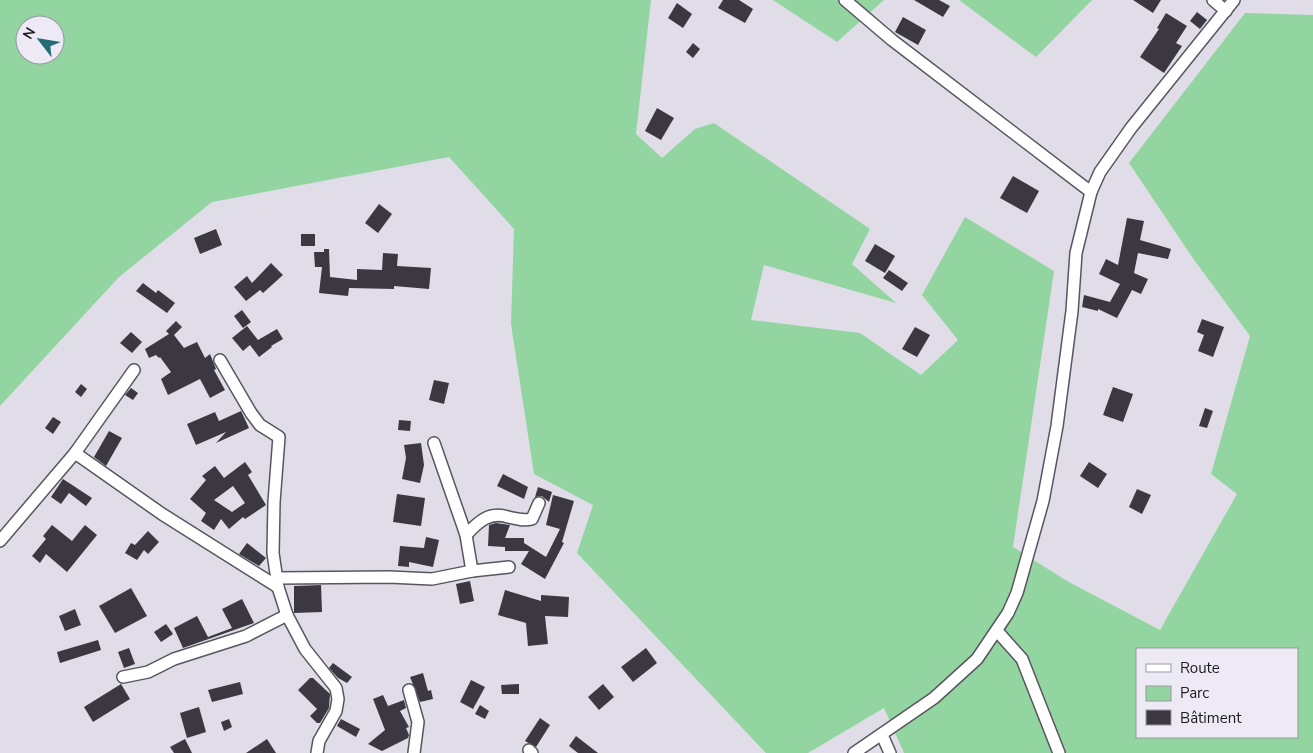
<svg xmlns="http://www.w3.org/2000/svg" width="1313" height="753" font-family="'Nunito Sans',sans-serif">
<rect width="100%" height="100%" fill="#e0dde8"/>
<!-- green -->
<g fill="#92d5a1" fill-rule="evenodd">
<path d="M 0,0 L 651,0 L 636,134 L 662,158 L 695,129 L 714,123 L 870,229 L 852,264 L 896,303 L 764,265 L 751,320 L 860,333 L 921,375 L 958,340 L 922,295 L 965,217 L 1054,271 L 1013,547 L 1067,581 L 1160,630 L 1237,494 L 1211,474 L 1250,336 L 1192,257 L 1129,163 L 1245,13 L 1313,15 L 1313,753 L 904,753 L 884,708 L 808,753 L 766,753 L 577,553 L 593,505 L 534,474 L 511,324 L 514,229 L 449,157 L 212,202 L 119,277 L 0,406 ZM 25,25 L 55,25 L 55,55 L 25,55 ZM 1137,649 L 1297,649 L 1297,737 L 1137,737 Z"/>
<path d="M 773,0 L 884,0 L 837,42 Z"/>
<path d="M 959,0 L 1092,0 L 1036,57 Z"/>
</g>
<!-- building -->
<g fill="#3b3841" fill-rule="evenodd">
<path d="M 723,0 L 739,0 L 753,9 L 745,23 L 718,8 Z"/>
<path d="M 914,0 L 939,0 L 950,6 L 943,17 Z"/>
<path d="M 1133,0 L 1161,0 L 1153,13 Z"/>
<path d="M 677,3 L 692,14 L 683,28 L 668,18 Z"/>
<path d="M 1197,12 L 1207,20 L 1200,29 L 1190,21 Z"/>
<path d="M 1166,13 L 1187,26 L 1176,43 L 1182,46 L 1164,73 L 1140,57 L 1159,29 L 1157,28 Z"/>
<path d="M 903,17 L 926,30 L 918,45 L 895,32 Z"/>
<path d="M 693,43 L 700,49 L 693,58 L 686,52 Z"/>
<path d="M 657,108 L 674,118 L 661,140 L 645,131 Z"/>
<path d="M 1013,176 L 1039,191 L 1027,213 L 1000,198 Z"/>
<path d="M 379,204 L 392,214 L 378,233 L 365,223 Z"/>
<path d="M 1127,218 L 1144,221 L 1140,240 L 1171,249 L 1168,259 L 1138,253 L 1134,273 L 1148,279 L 1141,294 L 1132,290 L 1117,318 L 1098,309 L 1098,311 L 1082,307 L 1084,295 L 1110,302 L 1120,284 L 1099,274 L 1106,259 L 1118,265 Z"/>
<path d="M 216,229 L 222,245 L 200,254 L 194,238 Z"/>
<rect x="301" y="234" width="14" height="12"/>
<path d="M 875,244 L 895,256 L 885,273 L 865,261 Z"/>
<path d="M 324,249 L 329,249 L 330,277 L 357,280 L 357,269 L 382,270 L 383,253 L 398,254 L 397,266 L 431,268 L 429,289 L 394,286 L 394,289 L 349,288 L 348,296 L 319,293 L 322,267 L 315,267 L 314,252 L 324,252 Z"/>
<path d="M 271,263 L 283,275 L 263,293 L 260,290 L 246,301 L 234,287 L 247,276 L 252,283 Z"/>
<path d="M 889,270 L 908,283 L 902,291 L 883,278 Z"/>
<path d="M 143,283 L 156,293 L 158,290 L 175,303 L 167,313 L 136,291 Z"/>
<path d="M 242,310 L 251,322 L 243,328 L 234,316 Z"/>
<path d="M 1202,319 L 1224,327 L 1213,357 L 1198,351 L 1204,335 L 1197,332 Z"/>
<path d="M 176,321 L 182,327 L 174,335 L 184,348 L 197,342 L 205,358 L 210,354 L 216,369 L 214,370 L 225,390 L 210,398 L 200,379 L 168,395 L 161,379 L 171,372 L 160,357 L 159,358 L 156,355 L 149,358 L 145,349 L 169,334 L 166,331 Z"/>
<path d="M 247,326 L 258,340 L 277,329 L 283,339 L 271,346 L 272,347 L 259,357 L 250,345 L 243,351 L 232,338 Z"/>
<path d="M 915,327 L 930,335 L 917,357 L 902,349 Z"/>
<path d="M 131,332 L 142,342 L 132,353 L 120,343 Z"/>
<path d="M 434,380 L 449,383 L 444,404 L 429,400 Z"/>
<path d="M 81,384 L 87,389 L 81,397 L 75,392 Z"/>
<path d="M 1113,387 L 1133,394 L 1123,422 L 1103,415 Z"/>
<path d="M 131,388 L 138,393 L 133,400 L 125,395 Z"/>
<path d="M 1205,408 L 1213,411 L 1207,428 L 1199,426 Z"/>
<path d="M 241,411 L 249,428 L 216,443 L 226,432 L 196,445 L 187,424 L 215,412 L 219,421 Z"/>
<path d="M 53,417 L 61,422 L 53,434 L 45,428 Z"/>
<path d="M 399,420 L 411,421 L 410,431 L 398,430 Z"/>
<path d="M 109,431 L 122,438 L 106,466 L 94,457 Z"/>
<path d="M 421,443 L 424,465 L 420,483 L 402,479 L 406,458 L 404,445 Z"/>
<path d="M 245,462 L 252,472 L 248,475 L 266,505 L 245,519 L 243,517 L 229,529 L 221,519 L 214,530 L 201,521 L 206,513 L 190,499 L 206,480 L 202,476 L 215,466 L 224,478 ZM 233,486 L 245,503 L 232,512 L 214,500 Z"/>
<path d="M 1089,462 L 1107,474 L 1098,488 L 1080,476 Z"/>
<path d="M 503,474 L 528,487 L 524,499 L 497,486 Z"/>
<path d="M 63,479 L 92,498 L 86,506 L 69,493 L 61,504 L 51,497 Z"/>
<path d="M 538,487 L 552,492 L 549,502 L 542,496 L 535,497 Z"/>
<path d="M 1137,489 L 1151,495 L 1142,514 L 1129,507 Z"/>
<path d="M 397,494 L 425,498 L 421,526 L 393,522 Z"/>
<path d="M 553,495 L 574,501 L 562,542 L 564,543 L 545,579 L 521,564 L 529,551 L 505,551 L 505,547 L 488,546 L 489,525 L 496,523 L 510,525 L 505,538 L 524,538 L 524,543 L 546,557 L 560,529 L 546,525 Z"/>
<path d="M 52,525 L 72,541 L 85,525 L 97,535 L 67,572 L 46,554 L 40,563 L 32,556 L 46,539 L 43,536 Z"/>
<path d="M 148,531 L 159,542 L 148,554 L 144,550 L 137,560 L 125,553 L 131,543 L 135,545 Z"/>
<path d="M 426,537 L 439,540 L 433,567 L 409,562 L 409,567 L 398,566 L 400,546 L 424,548 Z"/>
<path d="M 247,543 L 266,558 L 259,566 L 239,554 Z"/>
<path d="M 470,581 L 474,601 L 460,604 L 456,584 Z"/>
<path d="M 321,585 L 322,612 L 294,613 L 294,586 Z"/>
<path d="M 131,588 L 147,616 L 115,633 L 99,606 Z"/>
<path d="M 505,590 L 541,601 L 541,595 L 569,597 L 568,617 L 545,616 L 548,644 L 528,646 L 526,623 L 498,615 Z"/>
<path d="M 242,599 L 254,623 L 183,648 L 174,628 L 197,616 L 208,637 L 232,628 L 222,609 Z"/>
<path d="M 75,609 L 81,625 L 65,631 L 59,616 Z"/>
<path d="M 166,624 L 173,634 L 161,642 L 154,632 Z"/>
<path d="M 98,640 L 101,650 L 60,663 L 57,652 Z"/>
<path d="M 129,648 L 135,664 L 124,668 L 118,652 Z"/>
<path d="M 646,648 L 657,663 L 633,682 L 621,667 Z"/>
<path d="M 333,663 L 352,677 L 347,683 L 338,678 L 329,668 Z"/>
<path d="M 423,673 L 428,691 L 431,690 L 433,699 L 420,702 L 410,677 Z"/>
<path d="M 310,678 L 313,678 L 330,694 L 329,708 L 320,723 L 317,723 L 310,716 L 317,709 L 298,690 Z"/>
<path d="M 471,680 L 485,687 L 473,709 L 460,702 Z"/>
<path d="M 240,682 L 243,694 L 212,702 L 208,690 Z"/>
<path d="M 121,684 L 130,699 L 93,722 L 84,707 Z"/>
<path d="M 519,684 L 519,694 L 502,694 L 501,685 Z"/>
<path d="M 603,684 L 614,697 L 599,710 L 588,697 Z"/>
<path d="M 383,695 L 388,706 L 404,700 L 406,708 L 400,711 L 409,727 L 406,728 L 409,735 L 408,738 L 382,751 L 368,744 L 385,730 L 373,699 Z"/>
<path d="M 480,705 L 489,711 L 485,719 L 475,714 Z"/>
<path d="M 199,707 L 206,732 L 187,738 L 180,713 Z"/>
<path d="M 540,718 L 550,725 L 536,747 L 525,741 Z"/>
<path d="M 229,719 L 232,727 L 224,731 L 221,722 Z"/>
<path d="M 341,719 L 360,729 L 356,737 L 337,726 Z"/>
<path d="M 576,736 L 598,753 L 578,753 L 569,746 Z"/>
<path d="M 185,739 L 192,753 L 174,753 L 170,747 Z"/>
<path d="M 267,739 L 276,753 L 246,753 Z"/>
</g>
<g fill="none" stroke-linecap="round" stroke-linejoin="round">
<!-- minor casing -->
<g stroke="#58555f" stroke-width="14">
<g id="minor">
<path d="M 845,0 L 892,40 L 1091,192"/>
<path d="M 1213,0 L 1226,11"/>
<path d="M 220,360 L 251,413 L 260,425 L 279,437 L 274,502 L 273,553 L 278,587 L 287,615 L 305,649 L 336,688 L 338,699 L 336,711 L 319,741 L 317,753"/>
<path d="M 434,443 L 466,535 L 472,571"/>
<path d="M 75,453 L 162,514 L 278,587"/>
<path d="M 466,535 C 478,522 489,511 508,517 C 517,519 523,521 532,519 L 539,503"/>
<path d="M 0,541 L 75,453 L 134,370"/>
<path d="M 278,578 L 389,577 L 432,579 L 472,571 L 509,567"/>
<path d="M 997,631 L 1022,659 L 1059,753"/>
<path d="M 123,677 L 148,672 L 174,659 L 246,636 L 287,615"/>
<path d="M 409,690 L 418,722 L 414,753"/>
<path d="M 882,735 L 890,753"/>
<path d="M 529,750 L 532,753"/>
<path d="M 854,753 L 934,698 L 977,659 L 1008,613 L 1017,593 L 1043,501 L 1057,426 L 1072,311 L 1076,253 L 1091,192 L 1100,172 L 1131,128 L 1234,0"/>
</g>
</g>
<!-- minor -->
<use href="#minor" stroke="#fff" stroke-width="11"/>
</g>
<!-- legend -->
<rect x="1136" y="648" width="162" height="90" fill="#edeaf6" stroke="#9997a0"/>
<rect x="1146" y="664" width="25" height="8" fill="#ffffff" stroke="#9997a0"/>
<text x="1180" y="673" font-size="15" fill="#1c1b1f">Route</text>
<rect x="1146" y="686" width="25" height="15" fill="#92d5a1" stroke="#9997a0"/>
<text x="1180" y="698" font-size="15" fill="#1c1b1f">Parc</text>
<rect x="1146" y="710" width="25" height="15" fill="#3b3841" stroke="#9997a0"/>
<text x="1180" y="723" font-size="15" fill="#1c1b1f">Bâtiment</text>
<!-- north arrow -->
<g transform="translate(40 40) rotate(301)"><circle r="24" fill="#edeaf6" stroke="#9997a0"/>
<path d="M0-4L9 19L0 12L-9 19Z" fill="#236b77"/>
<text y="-8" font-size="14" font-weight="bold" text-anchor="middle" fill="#1c1b1f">N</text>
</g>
</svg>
